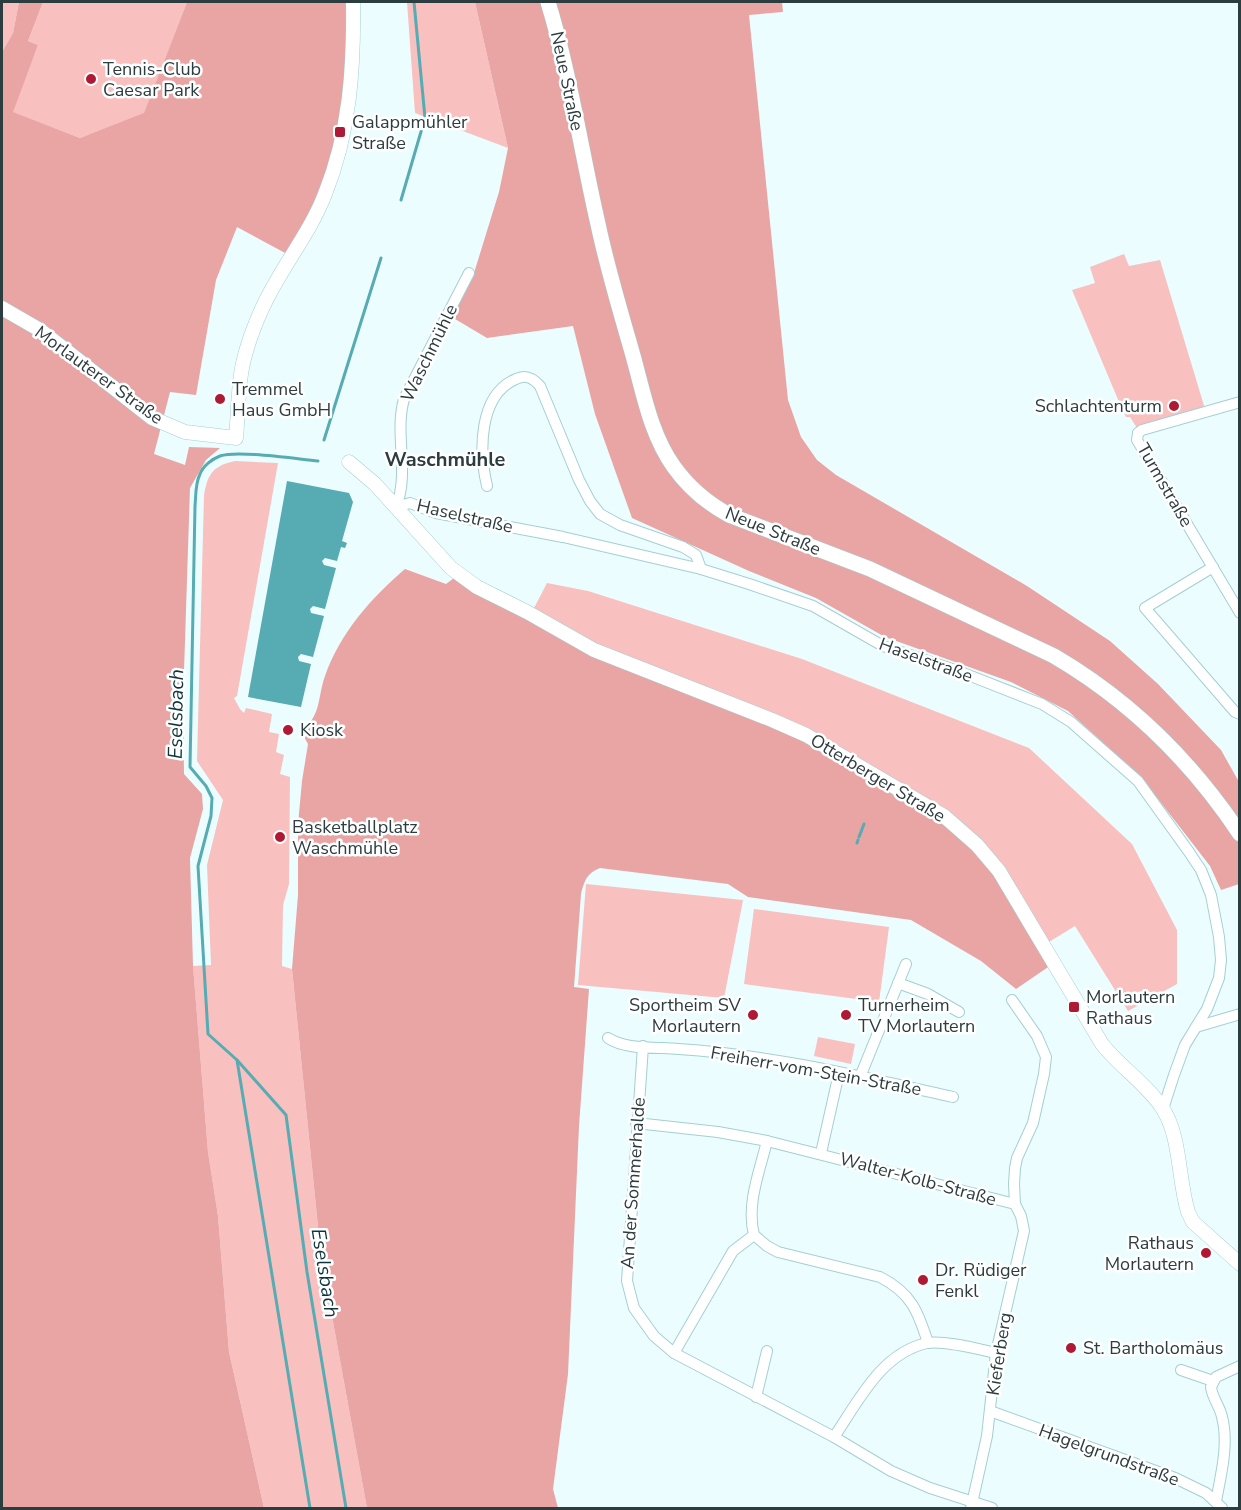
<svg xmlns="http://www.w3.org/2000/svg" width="1241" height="1510" font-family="'Nunito Sans',sans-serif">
<rect width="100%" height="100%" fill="#ecfdff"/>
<!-- green -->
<g fill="#f8c0bf">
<path d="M 2,2 L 19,2 L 13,33 L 2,52 Z"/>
<path d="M 43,2 L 187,2 L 144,114 L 80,138 L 12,112 L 38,45 L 28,41 Z"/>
<path d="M 407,2 L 475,2 L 508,148 L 415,113 Z"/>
<path d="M 1124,254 L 1129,266 L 1160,260 L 1205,409 L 1137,428 L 1130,417 L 1126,417 L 1122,409 L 1072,290 L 1095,283 L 1090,267 Z"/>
<path d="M 235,461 L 278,463 L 237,696 L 234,698 L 240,709 L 244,713 L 246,708 L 272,714 L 269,732 L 279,734 L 276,752 L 284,755 L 280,774 L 290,777 L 289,884 L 283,905 L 282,966 L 292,969 L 321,1256 L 367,1508 L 264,1508 L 229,1352 L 218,1216 L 208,1152 L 193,966 L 211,965 L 207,865 L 223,800 L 197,761 L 204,495 C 208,473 213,466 235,461 Z"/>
<path d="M 547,583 L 588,591 L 802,659 L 1029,748 L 1132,844 L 1177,930 L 1177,984 L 1128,1011 L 1075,926 L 1044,945 L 533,610 Z"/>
<path d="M 586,884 L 743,900 L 724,998 L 578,985 Z"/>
<path d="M 754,909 L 889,927 L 879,1002 L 744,984 Z"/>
<path d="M 818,1037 L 855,1044 L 851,1064 L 814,1056 Z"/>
</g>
<!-- forest -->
<g fill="#e9a4a4">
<path d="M 19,2 L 43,2 L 28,41 L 38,45 L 13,112 L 80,138 L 144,113 L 187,2 L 348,2 L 350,33 L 342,117 L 322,192 L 287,254 L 237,227 L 216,280 L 196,395 L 170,392 L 154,454 L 185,465 L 189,447 L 220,448 L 206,460 L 190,488 L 183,702 L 184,774 L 202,794 L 203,809 L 190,858 L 193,966 L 208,1152 L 218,1216 L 229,1352 L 264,1508 L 2,1508 L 2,52 L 13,33 Z"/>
<path d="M 475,2 L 782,2 L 783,12 L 749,15 L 788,400 L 801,437 L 817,460 L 836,475 L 1027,586 L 1110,641 L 1158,684 L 1221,750 L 1239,782 L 1239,884 L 1221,890 L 1210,866 L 1141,777 L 1068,711 L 1011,682 L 885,637 L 816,598 L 749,571 L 632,518 L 595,414 L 573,326 L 487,338 L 450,316 L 474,273 L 499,192 L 508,148 Z"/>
<path d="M 405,569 L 446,584 L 454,578 L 524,617 L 806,735 L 977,845 L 1054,963 L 1016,989 L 981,961 L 911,920 L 748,897 L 728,884 L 600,868 C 587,873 584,881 581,894 L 574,987 L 589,989 L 579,1126 L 568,1374 L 553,1489 L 558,1508 L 367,1508 L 321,1256 L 292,969 L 298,895 L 298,824 L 302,781 L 308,744 C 298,727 307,730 314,716 C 320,705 320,689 325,676 C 340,633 371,598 405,569 Z"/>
</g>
<!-- water -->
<path fill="#57abb3" d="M 287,481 L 349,493 L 353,502 L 342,541 L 347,543 L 345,548 L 341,547 L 337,561 L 325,558 L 322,561 L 324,565 L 336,568 L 325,609 L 313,606 L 310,609 L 311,613 L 324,616 L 313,657 L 301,654 L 298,657 L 299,661 L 311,664 L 301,707 L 248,697 Z"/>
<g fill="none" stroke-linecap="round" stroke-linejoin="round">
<!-- stream -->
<g stroke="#57abb3" stroke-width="3">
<path d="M 401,200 L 425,118 L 414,2"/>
<path d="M 324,440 L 381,258"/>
<path d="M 318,461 C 296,459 238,450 220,456 C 212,459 203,466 200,474 C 195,484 196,496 195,506 L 190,767 L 206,786 L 212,798 L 211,816 L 198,866 L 208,1034 L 237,1060 L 286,1115 L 307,1272 L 346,1508"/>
<path d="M 859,837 L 864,824"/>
<path d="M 857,843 L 858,840"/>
<path d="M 237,1060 L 310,1508"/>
</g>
<!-- minor casing -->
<g stroke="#a4cfd3" stroke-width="12">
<g id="minor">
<path d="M 1138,433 L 1137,440 L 1240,613"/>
<path d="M 1138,433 L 1142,430 L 1240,402"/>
<path d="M 487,486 C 479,452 478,395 516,379 C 526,374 533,378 540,386 L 579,480 L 590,501 L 600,514 L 620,525 L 683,547 L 696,555 L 701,569"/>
<path d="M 396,507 L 410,503 L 436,513 L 563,537 L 701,569 L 749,584 L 813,606 L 883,646 L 958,671 L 1042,704 L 1071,722 L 1138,781 L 1189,852 L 1201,870 L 1211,895 L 1219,937 L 1221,960 L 1219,978 L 1207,1009 L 1185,1045 L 1174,1075 L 1163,1109"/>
<path d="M 396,507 C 410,472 394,434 404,399 L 469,273"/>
<path d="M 1213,567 L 1145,608 L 1235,712 L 1240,714"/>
<path d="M 898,983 L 928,994 L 959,1012"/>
<path d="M 1196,1027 L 1240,1014"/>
<path d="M 608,1038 C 626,1050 657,1047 679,1049 C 772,1055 863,1077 953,1097"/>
<path d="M 643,1046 L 627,1281 L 634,1308 L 654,1336 L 674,1353 L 834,1437 L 891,1471 L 930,1488 L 992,1508"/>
<path d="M 860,1077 L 906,964"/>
<path d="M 636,1123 L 718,1132 L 767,1141 L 1015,1204"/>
<path d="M 821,1153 L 839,1073"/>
<path d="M 754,1235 L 767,1246 L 778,1252 L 880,1277 C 911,1293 918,1311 928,1343"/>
<path d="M 674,1353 L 733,1251 L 754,1235 C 746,1204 760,1170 767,1141"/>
<path d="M 1181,1370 L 1213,1381"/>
<path d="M 756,1397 L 767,1351"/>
<path d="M 990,1411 L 1175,1478 L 1206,1493 L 1222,1508"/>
<path d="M 834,1437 C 858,1402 881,1353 927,1343 C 944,1340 978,1349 996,1353"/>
<path d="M 1216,1501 C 1221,1475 1229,1443 1222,1417 C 1220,1406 1212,1398 1211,1387 L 1216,1377 L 1240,1366"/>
<path d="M 971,1508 L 987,1436 L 996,1353 L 1024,1231 L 1021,1216 L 1015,1204 L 1014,1184 L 1015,1168 L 1017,1158 L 1033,1123 L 1044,1074 L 1046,1057 L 1037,1036 L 1012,1000"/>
</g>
</g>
<!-- tertiary casing -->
<g stroke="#a4cfd3" stroke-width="15">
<g id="tertiary">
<path d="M 2,308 L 40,330 L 152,418 L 185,432 L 236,438 C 238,416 238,395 241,374 C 245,347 259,312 272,289 C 290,256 312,228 325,194 C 350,132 354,67 353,2"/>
<path d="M 349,462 L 375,484 L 451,568 L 477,587 L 527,612 L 594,650 L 772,720 L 806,735 L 944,816 L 977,845 L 999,871 L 1102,1044 C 1120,1067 1148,1085 1163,1109 C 1181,1138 1178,1179 1188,1212 L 1193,1222 L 1240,1264"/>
</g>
</g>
<!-- secondary casing -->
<g stroke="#a4cfd3" stroke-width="16">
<path id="secondary" d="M 548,2 C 570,74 581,150 598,224 C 607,267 620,310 632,352 C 643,390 650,434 674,467 C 689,488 707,503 729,515 L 870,569 L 1054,656 C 1129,700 1192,762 1240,834"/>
</g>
<!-- minor -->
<use href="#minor" stroke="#fff" stroke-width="10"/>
<!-- tertiary -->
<use href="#tertiary" stroke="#fff" stroke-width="14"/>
<!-- secondary -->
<use href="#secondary" stroke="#fff" stroke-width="15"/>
</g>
<!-- markers -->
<g fill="#ae1a33" stroke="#fff" stroke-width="2">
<circle cx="91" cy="79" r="6"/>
<rect x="334" y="126" width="12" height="12" rx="3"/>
<circle cx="220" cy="399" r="6"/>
<circle cx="1174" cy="406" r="6"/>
<circle cx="288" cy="730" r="6"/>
<circle cx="280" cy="837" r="6"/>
<rect x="1068" y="1001" width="12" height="12" rx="3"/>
<circle cx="753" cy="1015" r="6"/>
<circle cx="846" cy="1015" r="6"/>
<circle cx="1206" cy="1253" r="6"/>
<circle cx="923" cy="1280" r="6"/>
<circle cx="1071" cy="1348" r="6"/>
</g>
<g text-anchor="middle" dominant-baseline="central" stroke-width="5" stroke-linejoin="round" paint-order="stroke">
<!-- poi labels -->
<g font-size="18" fill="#2c3d3f" stroke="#fff" text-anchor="start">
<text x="103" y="69">Tennis-Club<tspan x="103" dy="21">Caesar Park</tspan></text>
<text x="352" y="122">Galappmühler<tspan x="352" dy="21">Straße</tspan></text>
<text x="232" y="389">Tremmel<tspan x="232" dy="21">Haus GmbH</tspan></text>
<text x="1162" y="406" text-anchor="end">Schlachtenturm</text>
<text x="300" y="730">Kiosk</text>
<text x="292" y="827">Basketballplatz<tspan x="292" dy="21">Waschmühle</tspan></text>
<text x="1086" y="997">Morlautern<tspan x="1086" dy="21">Rathaus</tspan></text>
<text x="741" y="1005" text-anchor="end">Sportheim SV<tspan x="741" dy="21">Morlautern</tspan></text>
<text x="858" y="1005">Turnerheim<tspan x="858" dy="21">TV Morlautern</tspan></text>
<text x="1194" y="1243" text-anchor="end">Rathaus<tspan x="1194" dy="21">Morlautern</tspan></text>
<text x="935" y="1270">Dr. Rüdiger<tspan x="935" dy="21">Fenkl</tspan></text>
<text x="1083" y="1348">St. Bartholomäus</text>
</g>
<!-- street labels -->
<g font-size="18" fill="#2c3d3f" stroke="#fff">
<text transform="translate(567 81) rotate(78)">Neue Straße</text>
<text transform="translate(429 353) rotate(-64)">Waschmühle</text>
<text transform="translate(99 375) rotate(36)">Morlauterer Straße</text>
<text transform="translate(1165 485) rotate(60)">Turmstraße</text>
<text transform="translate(465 516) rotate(13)">Haselstraße</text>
<text transform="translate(773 531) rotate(22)">Neue Straße</text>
<text transform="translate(926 660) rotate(20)">Haselstraße</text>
<text transform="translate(878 778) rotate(31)">Otterberger Straße</text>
<text transform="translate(816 1071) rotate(10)">Freiherr-vom-Stein-Straße</text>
<text transform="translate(918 1179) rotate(15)">Walter-Kolb-Straße</text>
<text transform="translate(633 1183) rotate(-86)">An der Sommerhalde</text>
<text transform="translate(999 1354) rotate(-81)">Kieferberg</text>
<text transform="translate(1109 1455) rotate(20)">Hagelgrundstraße</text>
</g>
<!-- neighbourhood labels -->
<g font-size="20" font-weight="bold" fill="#2c3d3f" stroke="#fff">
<text x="445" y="459">Waschmühle</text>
</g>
<!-- water labels -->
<g font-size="20" font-style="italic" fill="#0e373b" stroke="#fff">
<text transform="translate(176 714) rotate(-89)">Eselsbach</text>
<text transform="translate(325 1273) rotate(81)">Eselsbach</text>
</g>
</g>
<!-- border -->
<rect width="1241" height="1510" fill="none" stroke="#2c3d3f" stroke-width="6"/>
</svg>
